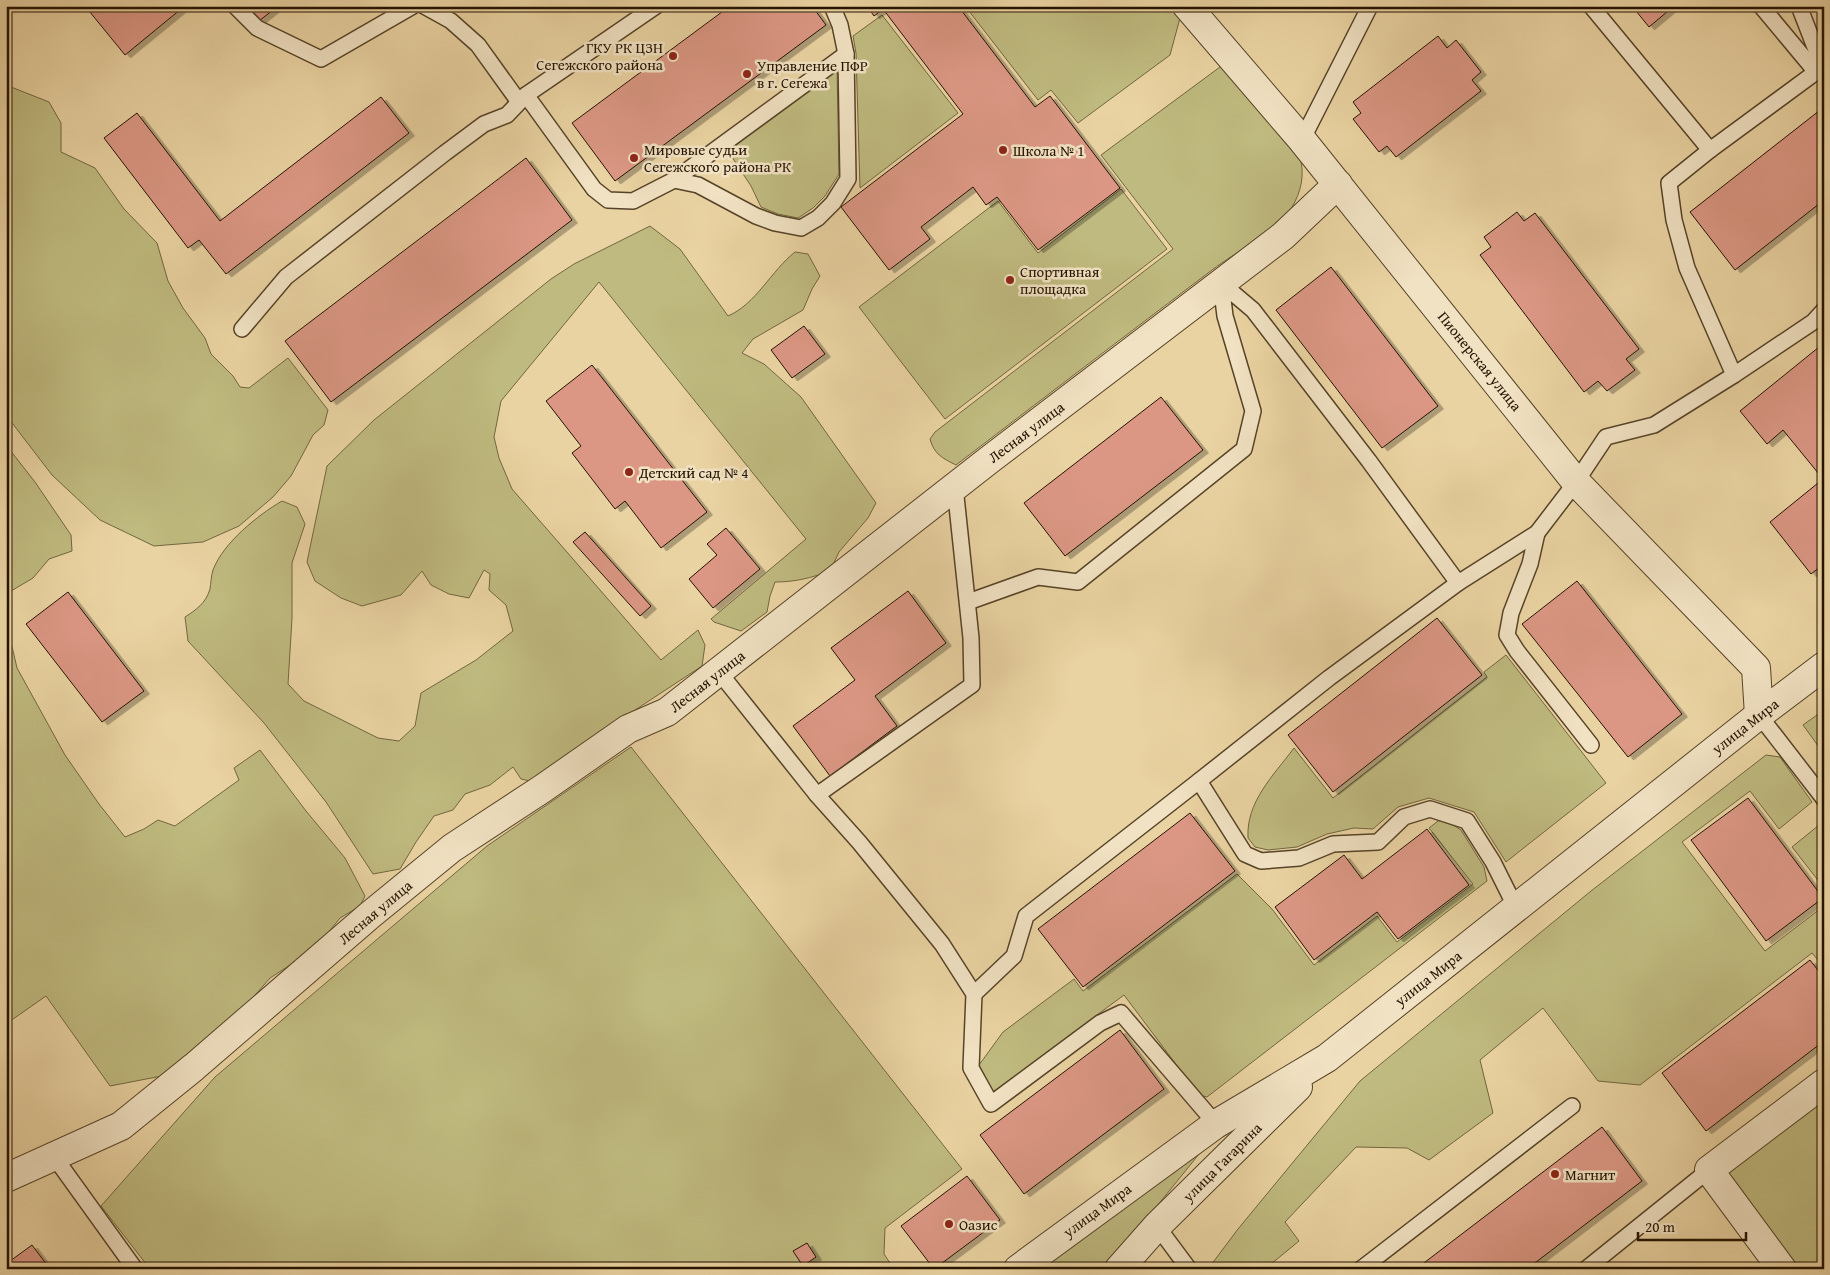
<svg xmlns="http://www.w3.org/2000/svg" width="1830" height="1275" font-family="'Gentium Book Plus',serif">
<defs>
<filter id="shadow"><feDropShadow dx="5.5" dy="3" stdDeviation="0" flood-color="#0004"/></filter>
</defs>
<rect width="100%" height="100%" fill="#ead3a2"/>
<filter id="stains"><feTurbulence type="fractalNoise" baseFrequency=".004" numOctaves="4"/><feColorMatrix values="0 0 0 0 .2 0 0 0 0 .09 0 0 0 0 .02 0 0 0 .5 -.17"/></filter>
<radialGradient id="worn" r=".72"><stop offset=".6" stop-color="#630" stop-opacity="0"/><stop offset="1" stop-color="#630" stop-opacity=".3"/></radialGradient>
<!-- green -->
<g fill="#bfba7f" stroke="#726640">
<path d="M 965,6 L 1170,6 L 1180,18 L 1170,55 L 1078,123 L 1051,90 L 1038,100 Z"/>
<path d="M 882,15 L 958,113 L 860,188 L 856,53 L 853,36 Z"/>
<path d="M 1224,64 L 1300,157 C 1305,175 1301,192 1292,207 C 1277,231 1234,253 1212,270 C 1126,335 1041,400 956,465 C 942,458 934,454 930,439 L 935,432 L 1173,249 L 1101,155 Z"/>
<path d="M 837,68 L 839,174 L 825,196 L 813,208 L 798,218 L 778,214 L 761,207 L 751,186 L 728,151 Z"/>
<path d="M 6,85 L 49,102 L 61,123 L 61,152 L 95,168 L 124,209 L 157,243 L 168,281 L 183,308 L 205,338 L 211,354 L 233,376 L 240,387 L 249,388 L 288,358 L 328,410 L 324,425 L 313,435 L 291,476 L 273,497 L 239,526 L 203,542 L 154,546 L 100,520 L 52,475 L 6,415 Z"/>
<path d="M 1121,189 L 1167,249 L 945,419 L 859,307 L 998,201 L 1038,253 Z"/>
<path d="M 650,226 L 680,249 L 728,316 C 756,304 771,271 795,252 L 808,254 L 820,276 L 812,289 L 803,310 L 753,339 L 742,353 L 764,364 L 801,397 L 876,503 L 868,518 L 839,552 L 830,571 C 811,578 795,582 775,582 L 770,596 L 767,612 L 741,631 L 714,622 L 711,619 L 806,539 L 599,282 L 501,401 L 494,437 L 499,458 L 512,489 L 661,660 L 698,630 L 705,645 L 702,666 L 591,739 L 534,782 L 521,779 L 513,767 L 490,785 L 465,794 L 453,810 L 434,816 L 416,842 L 400,869 L 373,874 L 326,802 L 264,723 L 188,641 L 185,617 C 196,610 206,603 210,589 C 211,583 211,576 213,570 C 223,543 258,515 282,501 L 297,507 L 305,524 L 292,563 L 292,618 L 288,684 L 304,701 L 378,738 L 399,741 L 415,726 L 421,693 L 476,660 L 513,631 L 506,605 L 489,590 L 490,574 L 484,570 L 469,598 L 449,594 L 431,585 L 422,571 L 401,595 L 362,606 L 341,598 L 315,581 L 307,562 L 327,466 L 374,420 L 551,279 L 574,264 Z"/>
<path d="M 6,445 L 35,482 L 71,535 L 72,551 L 49,559 L 33,578 L 6,594 Z"/>
<path d="M 6,639 L 11,642 L 17,668 L 65,755 L 99,804 L 125,837 L 144,829 L 158,820 L 175,826 L 239,780 L 234,768 L 260,750 L 306,811 L 345,858 L 365,896 L 360,906 L 340,918 L 315,949 L 270,978 L 250,1001 L 167,1075 L 110,1086 L 46,996 L 6,1024 Z"/>
<path d="M 1506,655 L 1606,783 L 1506,862 L 1474,812 L 1429,798 L 1398,807 L 1373,829 L 1354,828 L 1327,834 L 1297,847 L 1268,850 L 1255,847 L 1248,838 C 1246,802 1273,776 1294,748 L 1333,798 L 1487,677 L 1484,672 Z"/>
<path d="M 1824,710 L 1824,754 L 1803,725 Z"/>
<path d="M 631,747 L 962,1169 L 885,1228 L 884,1254 L 894,1269 L 150,1269 L 101,1206 L 215,1077 L 487,846 Z"/>
<path d="M 1766,755 L 1780,757 L 1812,802 L 1779,829 L 1750,791 L 1682,842 L 1765,951 L 1824,906 L 1824,967 L 1812,953 L 1640,1085 L 1598,1081 L 1543,1008 L 1480,1060 L 1493,1113 L 1429,1160 L 1407,1148 L 1356,1147 L 1285,1222 L 1299,1241 L 1265,1269 L 1208,1269 L 1238,1229 L 1360,1081 L 1591,891 Z"/>
<path d="M 1442,818 L 1461,830 L 1484,867 L 1487,881 L 1207,1097 L 1199,1095 L 1124,995 L 993,1092 L 979,1065 L 1003,1032 L 1074,979 L 1083,991 L 1237,874 L 1272,909 L 1314,965 L 1377,916 L 1397,942 L 1473,884 L 1429,828 Z"/>
<path d="M 1824,821 L 1824,888 L 1792,847 Z"/>
<path d="M 1824,1096 L 1824,1269 L 1797,1269 L 1727,1176 L 1735,1164 Z"/>
<path d="M 1208,1143 L 1106,1269 L 1039,1269 Z"/>
</g>
<!-- building -->
<g fill="#db9784" stroke="#251300" filter="url(#shadow)">
<path d="M 85,6 L 178,6 L 181,9 L 125,55 Z"/>
<path d="M 247,6 L 278,6 L 259,21 Z"/>
<path d="M 730,6 L 812,6 L 826,25 L 615,181 L 572,123 Z"/>
<path d="M 867,6 L 958,6 L 1035,107 L 1050,96 L 1120,188 L 1038,250 L 997,197 L 986,205 L 973,187 L 921,227 L 930,239 L 889,270 L 841,207 L 963,114 L 883,9 L 874,16 Z"/>
<path d="M 1632,6 L 1674,6 L 1649,27 Z"/>
<path d="M 1438,36 L 1447,48 L 1456,40 L 1481,72 L 1472,80 L 1481,91 L 1396,157 L 1387,146 L 1379,152 L 1353,119 L 1361,113 L 1353,102 Z"/>
<path d="M 381,97 L 409,133 L 226,274 L 199,240 L 188,248 L 104,138 L 137,113 L 220,221 Z"/>
<path d="M 1824,107 L 1824,200 L 1735,270 L 1690,212 Z"/>
<path d="M 526,158 L 572,220 L 331,402 L 285,341 Z"/>
<path d="M 1517,212 L 1524,221 L 1535,213 L 1639,349 L 1626,359 L 1635,370 L 1607,391 L 1598,381 L 1584,392 L 1480,255 L 1491,247 L 1484,237 Z"/>
<path d="M 1331,267 L 1438,406 L 1382,448 L 1276,310 Z"/>
<path d="M 804,326 L 825,354 L 792,378 L 771,350 Z"/>
<path d="M 1824,343 L 1824,564 L 1811,574 L 1770,522 L 1823,479 L 1783,430 L 1767,444 L 1740,411 Z"/>
<path d="M 592,365 L 707,512 L 661,548 L 625,501 L 615,509 L 572,453 L 581,446 L 546,401 Z"/>
<path d="M 1161,397 L 1203,450 L 1065,556 L 1024,503 Z"/>
<path d="M 726,528 L 760,569 L 713,608 L 689,579 L 717,555 L 707,544 Z"/>
<path d="M 585,532 L 651,606 L 640,616 L 573,542 Z"/>
<path d="M 1577,581 L 1682,714 L 1628,757 L 1522,624 Z"/>
<path d="M 908,591 L 946,643 L 875,696 L 897,726 L 830,776 L 793,726 L 855,680 L 831,648 Z"/>
<path d="M 68,592 L 144,691 L 102,722 L 26,624 Z"/>
<path d="M 1437,618 L 1482,675 L 1333,792 L 1288,735 Z"/>
<path d="M 1748,798 L 1823,898 L 1766,941 L 1691,840 Z"/>
<path d="M 1190,813 L 1235,871 L 1083,987 L 1038,929 Z"/>
<path d="M 1427,829 L 1469,885 L 1398,939 L 1377,912 L 1314,960 L 1275,907 L 1344,855 L 1362,879 Z"/>
<path d="M 1810,960 L 1824,978 L 1824,1041 L 1706,1131 L 1662,1073 Z"/>
<path d="M 1120,1030 L 1164,1089 L 1024,1194 L 980,1135 Z"/>
<path d="M 1602,1127 L 1642,1181 L 1527,1269 L 1416,1269 Z"/>
<path d="M 967,1176 L 1000,1220 L 934,1269 L 901,1226 Z"/>
<path d="M 807,1243 L 816,1257 L 803,1266 L 793,1251 Z"/>
<path d="M 32,1245 L 50,1269 L 6,1269 L 6,1264 Z"/>
</g>
<g fill="none" stroke-linecap="round" stroke-linejoin="round">
<!-- lane casing -->
<g stroke="#564328" stroke-width="18">
<g id="lane">
<path d="M 235,6 L 257,28 L 321,59 L 413,6"/>
<path d="M 424,6 L 451,21 L 478,45 L 519,102"/>
<path d="M 1591,6 L 1710,150"/>
<path d="M 1761,6 L 1816,72 L 1824,68"/>
<path d="M 1799,6 L 1823,68"/>
<path d="M 526,95 L 594,189 L 608,200 L 633,201 L 674,180 L 846,54"/>
<path d="M 1302,140 L 1370,6"/>
<path d="M 674,180 L 698,185 L 756,216 L 775,223 L 801,228 L 818,218 L 833,203 L 848,179 L 846,54 L 840,25 L 832,6"/>
<path d="M 242,329 L 286,277 L 445,153 L 484,124 L 507,115 L 526,95 L 656,6"/>
<path d="M 1734,375 L 1687,268 L 1674,220 L 1669,183 L 1710,150 L 1816,72"/>
<path d="M 1537,533 L 1576,482 L 1606,437 L 1654,425 L 1734,375 L 1813,322 L 1824,310"/>
<path d="M 968,602 L 1038,577 L 1078,582 L 1244,449 L 1253,411 L 1225,316 L 1221,283 L 1253,310 L 1369,461 L 1458,583"/>
<path d="M 719,672 L 817,795 L 859,842 L 942,944 L 974,994 L 971,1068 L 991,1104 L 1100,1023 L 1121,1013 L 1216,1124"/>
<path d="M 1759,715 L 1824,799"/>
<path d="M 1199,781 L 1329,678 L 1458,583 L 1537,533 L 1530,564 L 1511,613 L 1507,635 L 1517,651 L 1591,745"/>
<path d="M 817,795 L 972,685 L 971,638 L 955,487"/>
<path d="M 974,994 L 1014,956 L 1026,916 L 1199,781 L 1245,854 L 1261,861 L 1299,858 L 1333,844 L 1378,842 L 1404,817 L 1430,809 L 1467,821 L 1493,862 L 1516,908"/>
<path d="M 53,1155 L 135,1269"/>
<path d="M 1157,1226 L 1189,1269"/>
<path d="M 1361,1269 L 1572,1106"/>
<path d="M 1586,1269 L 1709,1170"/>
</g>
</g>
<!-- street casing -->
<g stroke="#564328" stroke-width="30">
<g id="street">
<path d="M 1187,6 L 1302,140 L 1576,482 L 1756,668 L 1759,715"/>
<path d="M 6,1178 L 121,1126 L 194,1067 L 370,915 L 452,848 L 542,789 L 628,729 L 667,712 L 989,460 L 1283,236 L 1338,184"/>
<path d="M 1018,1269 L 1216,1124 L 1327,1058 L 1759,715 L 1824,666"/>
<path d="M 1119,1269 L 1157,1226 L 1298,1087"/>
<path d="M 1782,1269 L 1709,1170 L 1824,1083"/>
</g>
</g>
<!-- lane -->
<use href="#lane" stroke="#f1e2c3" stroke-width="15"/>
<!-- street -->
<use href="#street" stroke="#f1e2c3" stroke-width="28"/>
</g>
<!-- markers -->
<g fill="#8f2418" stroke="#f1e2c3" stroke-width="2">
<circle cx="673" cy="56" r="5"/>
<circle cx="747" cy="74" r="5"/>
<circle cx="1003" cy="150" r="5"/>
<circle cx="634" cy="158" r="5"/>
<circle cx="1010" cy="280" r="5"/>
<circle cx="629" cy="472" r="5"/>
<circle cx="1555" cy="1174" r="5"/>
<circle cx="949" cy="1224" r="5"/>
</g>
<g text-anchor="middle" dominant-baseline="central" stroke-width="5" stroke-linejoin="round" paint-order="stroke">
<!-- poi labels -->
<g font-size="15" fill="#251300" stroke="#f1e2c3" text-anchor="start">
<text x="663" y="47" text-anchor="end">ГКУ РК ЦЗН<tspan x="663" dy="17">Сегежского района</tspan></text>
<text x="757" y="65">Управление ПФР<tspan x="757" dy="17">в г. Сегежа</tspan></text>
<text x="644" y="149">Мировые судьи<tspan x="644" dy="17">Сегежского района РК</tspan></text>
<text x="1013" y="150">Школа № 1</text>
<text x="1020" y="271">Спортивная<tspan x="1020" dy="17">площадка</tspan></text>
<text x="639" y="472">Детский сад № 4</text>
<text x="1565" y="1174">Магнит</text>
<text x="959" y="1224">Оазис</text>
</g>
<!-- street labels -->
<g font-size="15" fill="#251300" stroke="#f1e2c3">
<text transform="translate(1480 361) rotate(51)">Пионерская улица</text>
<text transform="translate(1026 432) rotate(-37)">Лесная улица</text>
<text transform="translate(707 681) rotate(-38)">Лесная улица</text>
<text transform="translate(1745 726) rotate(-38)">улица Мира</text>
<text transform="translate(375 912) rotate(-40)">Лесная улица</text>
<text transform="translate(1428 978) rotate(-38)">улица Мира</text>
<text transform="translate(1222 1162) rotate(-45)">улица Гагарина</text>
<text transform="translate(1097 1210) rotate(-36)">улица Мира</text>
</g>
</g>
<!-- margin -->
<rect width="1830" height="1275" fill="none" stroke="#ead3a2" stroke-width="25"/>
<rect x="8" y="8" width="1815" height="1260" fill="none" stroke="#251300" stroke-width="2.5"/>
<rect x="12" y="12" width="1805" height="1250" fill="none" stroke="#251300"/>
<!-- scale -->
<path d="M1638 1232v8h108v-8" fill="none" stroke="#251300" stroke-width="2.5"/>
<text x="1645" y="1232" font-size="15" fill="#251300" stroke="#f1e2c3" stroke-width="4" paint-order="stroke">20 m</text>
<rect width="100%" height="100%" filter="url(#stains)"/>
<rect width="100%" height="100%" fill="url(#worn)"/>
</svg>
